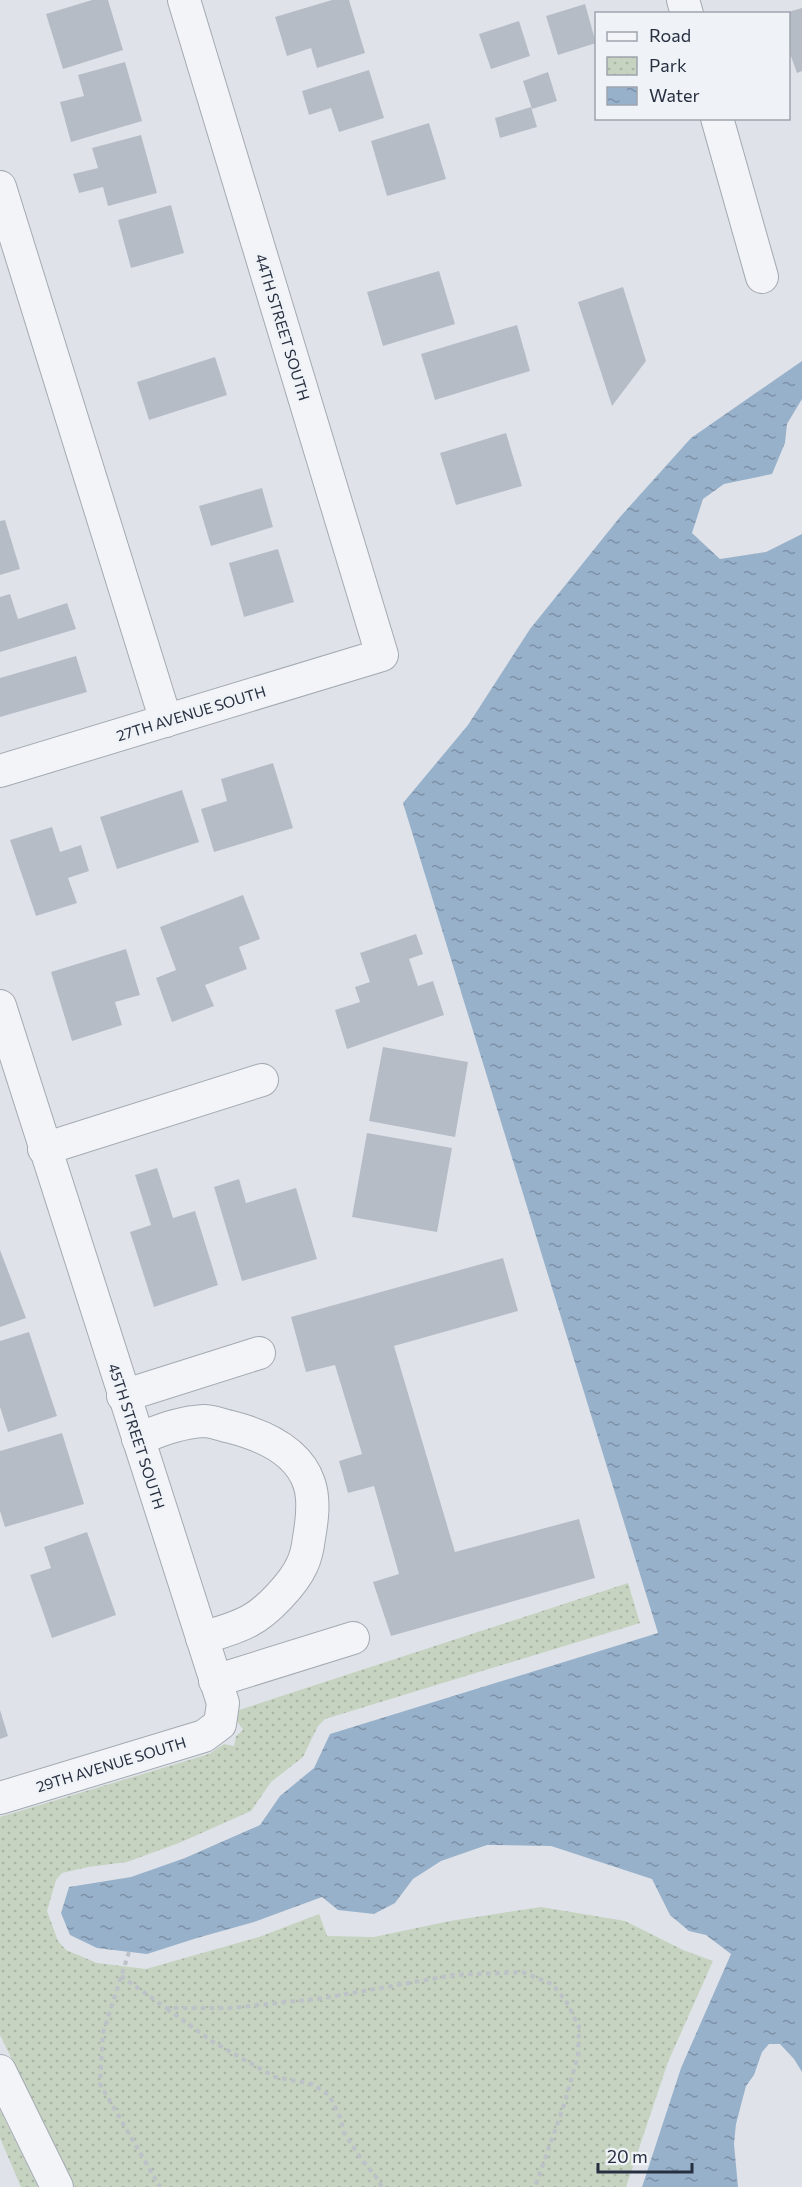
<svg xmlns="http://www.w3.org/2000/svg" width="802" height="2187" font-family="Commissioner,sans-serif">
<defs>
<pattern id="park-dots" width="8" height="8" patternUnits="userSpaceOnUse" patternTransform="scale(1.5)"><rect width="8" height="8" fill="#c5d3c0"/><path d="M2 2h.1M6 6h.1" fill="none" stroke="#a9b5a6" stroke-width="1.8" stroke-linecap="round"/></pattern>
<pattern id="water-ripples" width="26" height="14" patternUnits="userSpaceOnUse" patternTransform="scale(1.5)"><rect width="26" height="14" fill="#98b1cb"/><path d="M2 4q2-2 4 0t4 0M15 11q2-2 4 0t4 0" fill="none" stroke="#7c90a6"/></pattern>
</defs>
<rect width="100%" height="100%" fill="#dfe3e9"/>
<!-- park -->
<g fill="url(#park-dots)">
<path d="M 628,1583 L 640,1623 L 325,1719 L 318,1726 L 303,1757 L 271,1782 L 251,1811 L 179,1843 L 127,1862 L 88,1867 L 62,1873 L 56,1880 L 47,1911 L 58,1941 L 66,1950 L 97,1963 L 146,1969 L 259,1937 L 319,1914 L 327,1936 L 374,1937 L 450,1921 L 541,1907 L 625,1921 L 683,1950 L 713,1961 L 668,2062 L 626,2187 L 75,2187 L 0,2035 L 0,1817 L 209,1754 L 224,1744 L 234,1746 L 236,1736 L 243,1730 L 237,1721 L 239,1710 Z"/>
<path d="M 0,2110 L 38,2187 L 21,2187 L 0,2138 Z"/>
</g>
<!-- water -->
<path fill="url(#water-ripples)" d="M 802,361 L 802,399 L 787,424 L 785,443 L 772,474 L 724,484 L 703,499 L 692,533 L 720,559 L 766,552 L 802,534 L 802,2072 L 794,2059 L 780,2044 L 769,2044 L 762,2052 L 754,2075 L 746,2086 L 736,2124 L 734,2144 L 738,2187 L 642,2187 L 681,2068 L 731,1954 L 706,1935 L 689,1931 L 670,1915 L 652,1879 L 551,1846 L 487,1845 L 441,1861 L 413,1879 L 395,1903 L 374,1914 L 338,1910 L 322,1897 L 254,1922 L 197,1938 L 147,1954 L 97,1948 L 70,1935 L 61,1913 L 69,1887 L 131,1877 L 185,1858 L 260,1825 L 280,1796 L 314,1768 L 330,1734 L 658,1633 L 403,803 L 468,725 L 530,629 L 620,517 L 691,438 Z"/>
<!-- building -->
<g fill="#b6bcc6">
<path d="M 92,0 L 108,0 L 123,50 L 63,69 L 46,14 Z"/>
<path d="M 332,0 L 349,0 L 365,53 L 317,68 L 311,48 L 287,56 L 275,17 Z"/>
<path d="M 585,4 L 596,43 L 558,55 L 546,16 Z"/>
<path d="M 802,8 L 802,71 L 797,73 L 788,48 L 788,12 Z"/>
<path d="M 519,21 L 530,56 L 491,69 L 479,34 Z"/>
<path d="M 125,62 L 142,121 L 71,142 L 60,102 L 84,96 L 78,75 Z"/>
<path d="M 369,70 L 384,118 L 339,132 L 331,108 L 309,115 L 302,91 Z"/>
<path d="M 548,72 L 557,101 L 532,109 L 523,81 Z"/>
<path d="M 531,107 L 537,127 L 500,138 L 495,118 Z"/>
<path d="M 429,123 L 446,179 L 387,196 L 371,141 Z"/>
<path d="M 141,135 L 157,193 L 108,206 L 103,187 L 79,193 L 73,174 L 98,168 L 92,148 Z"/>
<path d="M 171,205 L 184,253 L 131,268 L 118,220 Z"/>
<path d="M 439,271 L 455,324 L 383,346 L 367,292 Z"/>
<path d="M 623,287 L 646,361 L 612,406 L 578,302 Z"/>
<path d="M 517,325 L 530,371 L 435,400 L 421,354 Z"/>
<path d="M 215,357 L 227,395 L 149,420 L 137,382 Z"/>
<path d="M 506,433 L 522,486 L 456,505 L 440,453 Z"/>
<path d="M 262,488 L 273,527 L 211,546 L 199,506 Z"/>
<path d="M 5,520 L 20,569 L 0,575 L 0,521 Z"/>
<path d="M 278,549 L 294,602 L 244,617 L 229,563 Z"/>
<path d="M 10,594 L 18,619 L 67,603 L 76,629 L 0,652 L 0,597 Z"/>
<path d="M 76,656 L 87,692 L 0,717 L 0,678 Z"/>
<path d="M 273,763 L 293,828 L 214,852 L 201,809 L 227,801 L 221,779 Z"/>
<path d="M 182,790 L 199,842 L 117,869 L 100,817 Z"/>
<path d="M 52,827 L 60,852 L 81,845 L 89,871 L 68,878 L 77,903 L 36,916 L 10,840 Z"/>
<path d="M 243,895 L 260,939 L 239,947 L 247,969 L 205,985 L 214,1006 L 172,1022 L 156,978 L 176,970 L 160,927 Z"/>
<path d="M 416,934 L 423,954 L 409,959 L 418,986 L 433,981 L 444,1015 L 347,1049 L 335,1010 L 360,1002 L 355,987 L 370,982 L 360,953 Z"/>
<path d="M 126,949 L 140,995 L 115,1002 L 122,1025 L 72,1041 L 51,972 Z"/>
<path d="M 383,1047 L 468,1062 L 455,1137 L 369,1121 Z"/>
<path d="M 367,1133 L 452,1148 L 437,1232 L 352,1217 Z"/>
<path d="M 157,1168 L 173,1218 L 195,1211 L 218,1285 L 154,1307 L 130,1232 L 151,1225 L 135,1175 Z"/>
<path d="M 239,1179 L 246,1203 L 296,1188 L 317,1259 L 242,1281 L 214,1187 Z"/>
<path d="M 0,1250 L 26,1318 L 0,1327 Z"/>
<path d="M 503,1258 L 518,1311 L 394,1346 L 455,1552 L 579,1519 L 595,1578 L 391,1636 L 373,1582 L 399,1574 L 374,1486 L 348,1493 L 339,1461 L 362,1454 L 335,1365 L 306,1372 L 291,1317 Z"/>
<path d="M 29,1332 L 57,1416 L 8,1432 L 0,1407 L 0,1341 Z"/>
<path d="M 62,1433 L 84,1504 L 5,1527 L 0,1511 L 0,1451 Z"/>
<path d="M 87,1532 L 116,1615 L 52,1638 L 30,1575 L 51,1568 L 44,1547 Z"/>
<path d="M 0,1710 L 8,1736 L 0,1739 Z"/>
</g>
<g fill="none" stroke-linecap="round" stroke-linejoin="round">
<!-- minor casing -->
<g stroke="#a4aab3" stroke-width="34">
<g id="minor">
<path d="M 683,0 L 687,14"/>
<path d="M 717,118 L 762,277"/>
<path d="M 0,187 L 166,721"/>
<path d="M 0,771 L 382,655 L 184,0"/>
<path d="M 0,1006 L 223,1703 L 220,1724 L 204,1736 L 0,1798"/>
<path d="M 44,1149 L 262,1080"/>
<path d="M 123,1396 L 259,1353"/>
<path d="M 138,1439 C 159,1431 180,1422 204,1421 C 212,1421 222,1425 231,1427 C 262,1435 298,1450 309,1483 C 315,1500 312,1521 309,1538 C 308,1546 306,1557 302,1565 C 294,1583 267,1612 249,1621 C 234,1629 218,1633 202,1638"/>
<path d="M 215,1681 L 353,1638"/>
<path d="M 0,2071 L 57,2187"/>
</g>
</g>
<!-- path -->
<g stroke="#bdc1c8" stroke-width="4" stroke-dasharray="4.5 4.5" stroke-linecap="butt">
<path d="M 129,1952 L 103,2033 L 100,2084 L 160,2187"/>
<path d="M 121,1976 L 166,2008 L 231,2008 L 324,1998 L 454,1975 L 522,1972 L 552,1984 L 566,2001 L 579,2027 L 578,2056 L 564,2105 L 535,2187"/>
<path d="M 167,2009 L 213,2042 L 275,2077 L 312,2084 L 329,2095 L 340,2117 L 344,2133 L 360,2157 L 380,2182 L 381,2187"/>
</g>
<!-- minor -->
<use href="#minor" stroke="#f2f4f7" stroke-width="32"/>
</g>
<g text-anchor="middle" dominant-baseline="central" stroke-width="5" stroke-linejoin="round" paint-order="stroke">
<!-- street labels -->
<g font-size="15" fill="#273041" stroke="#eff2f6">
<text transform="translate(283 327) rotate(73)">44TH STREET SOUTH</text>
<text transform="translate(191 713) rotate(-17)">27TH AVENUE SOUTH</text>
<text transform="translate(137 1436) rotate(72)">45TH STREET SOUTH</text>
<text transform="translate(111 1764) rotate(-17)">29TH AVENUE SOUTH</text>
</g>
</g>
<!-- legend -->
<rect x="595" y="12" width="195" height="108" fill="#eff2f6" stroke="#9fa4ae" stroke-width="1.5"/>
<rect x="607" y="32" width="30" height="9" fill="#f2f4f7" stroke="#9fa4ae" stroke-width="1.5"/>
<text x="649" y="42" font-size="18" fill="#273041">Road</text>
<rect x="607" y="57" width="30" height="18" fill="url(#park-dots)" stroke="#9fa4ae" stroke-width="1.5"/>
<text x="649" y="72" font-size="18" fill="#273041">Park</text>
<rect x="607" y="87" width="30" height="18" fill="url(#water-ripples)" stroke="#9fa4ae" stroke-width="1.5"/>
<text x="649" y="102" font-size="18" fill="#273041">Water</text>
<!-- scale -->
<path d="M598 2163v9h94v-9" fill="none" stroke="#273041" stroke-width="3"/>
<text x="607" y="2163" font-size="18" fill="#273041" stroke="#eff2f6" stroke-width="4.5" paint-order="stroke">20 m</text>
</svg>
